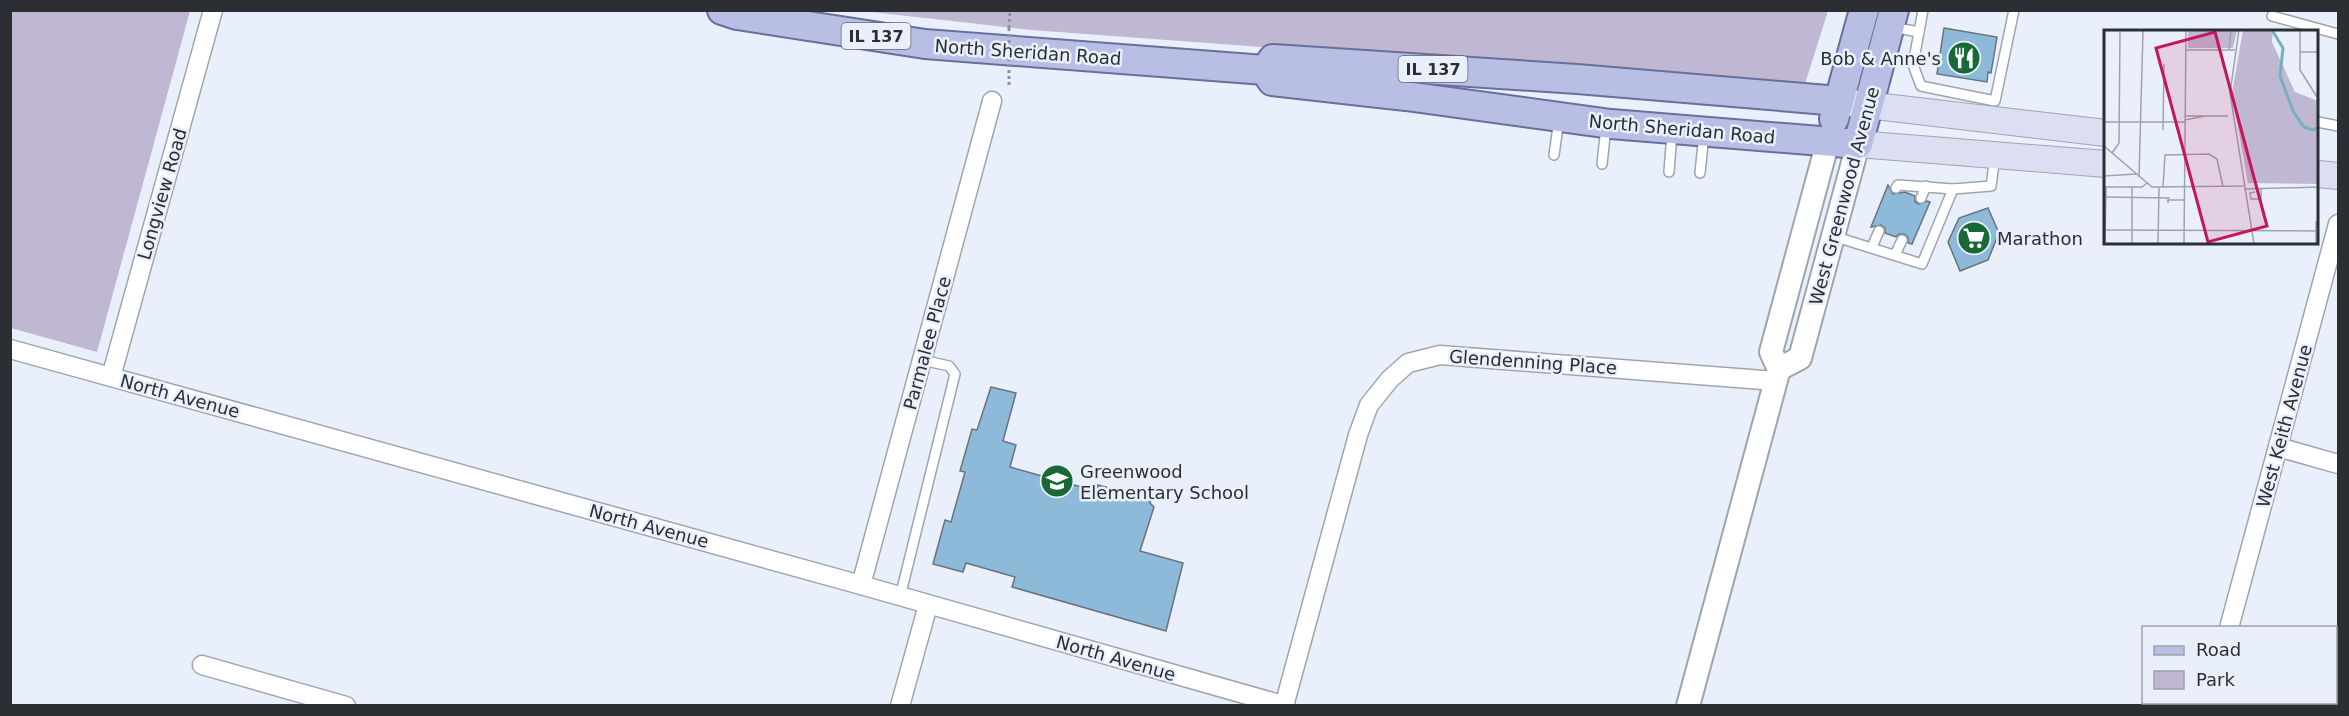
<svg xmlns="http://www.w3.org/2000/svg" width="2349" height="716" font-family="'DejaVu Sans',sans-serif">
<rect width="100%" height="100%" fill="#eaf0fb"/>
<!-- green -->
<g fill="#c0b7d2">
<path d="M 10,11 L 190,11 L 97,352 L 11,328 Z"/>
<path d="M 863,11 L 1828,11 L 1804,87 L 1031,30 Z"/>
</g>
<!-- building -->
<g fill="#8dbad8" stroke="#69737a" stroke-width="1.5">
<path d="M 1944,28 L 1997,37 L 1991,73 L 1988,72 L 1987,82 L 1937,74 Z"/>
<path d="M 1888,185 L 1893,194 L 1905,192 L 1915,196 L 1915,202 L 1919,204 L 1927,201 L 1930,202 L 1912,244 L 1908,243 L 1908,237 L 1904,234 L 1899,234 L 1896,237 L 1885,233 L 1885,228 L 1881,225 L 1871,227 Z"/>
<path d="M 1988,208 L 1999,233 L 1988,260 L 1960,271 L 1948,242 L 1959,218 Z"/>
<path d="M 991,387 L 1016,393 L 1003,441 L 1016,445 L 1010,467 L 1096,491 L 1098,485 L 1151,500 L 1150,503 L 1154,507 L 1140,551 L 1183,563 L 1166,631 L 1012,587 L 1015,577 L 966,563 L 963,572 L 933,564 L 945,520 L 951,522 L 965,472 L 960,471 L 972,429 L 977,430 Z"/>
</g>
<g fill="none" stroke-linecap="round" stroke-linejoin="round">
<!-- service casing -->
<g stroke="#9fa5af" stroke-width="12">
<g id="service">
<path d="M 1923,10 L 1913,65 L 1921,86 L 1995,101 L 2014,10"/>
<path d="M 2272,16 L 2338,34"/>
<path d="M 1892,27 L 1919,32"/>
<path d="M 2318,122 L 2338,126"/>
<path d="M 1554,155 L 1559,119"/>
<path d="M 1602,164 L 1606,127"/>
<path d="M 1669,172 L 1672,133"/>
<path d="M 1700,173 L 1704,134"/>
<path d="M 1896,188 L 1898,185 L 1953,189 L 1991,186 L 1995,156"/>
<path d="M 1921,198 L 1926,186"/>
<path d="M 1833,236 L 1922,264 L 1953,189"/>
<path d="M 1872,247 L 1879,231"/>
<path d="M 1895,255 L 1902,240"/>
<path d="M 900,597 L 955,374 L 949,366 L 922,360"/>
</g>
</g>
<!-- minor casing -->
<g stroke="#9fa5af" stroke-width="21">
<g id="minor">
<path d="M 10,349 L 861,585 L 1286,706"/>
<path d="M 111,377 L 213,10"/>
<path d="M 2278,447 L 2338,464"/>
<path d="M 861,585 L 992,101"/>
<path d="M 2229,628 L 2338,224"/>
<path d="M 202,665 L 346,706"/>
<path d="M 2313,702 L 2323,706"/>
<path d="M 900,706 L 928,605"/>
<path d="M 1284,706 L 1358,435 L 1369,405 L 1390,379 L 1408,363 L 1440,355 L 1776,381"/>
<path d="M 2208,706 L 2209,702"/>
</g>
</g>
<!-- tertiary casing -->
<g stroke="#9fa5af" stroke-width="26">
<g id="tertiary">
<path d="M 1779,369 L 1800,358 L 1858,144"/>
<path d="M 1688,706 L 1779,369 L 1771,352 L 1828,141"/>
</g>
</g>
<!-- secondary casing -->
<g stroke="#9fa5af" stroke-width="28">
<g id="secondary">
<path d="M 1850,103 L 2106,133"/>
<path d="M 1858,144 L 2106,164"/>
<path d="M 2318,174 L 2338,176"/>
</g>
</g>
<!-- primary casing -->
<g stroke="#696f9b" stroke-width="32">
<g id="primary">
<path d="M 722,10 L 737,15 L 925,44 L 1265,70"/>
<path d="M 1265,70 L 1272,81 L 1406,96 L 1611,124 L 1858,144 L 1894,10"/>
<path d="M 1265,70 L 1273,59 L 1577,79 L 1839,101"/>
<path d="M 1834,119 L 1864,10"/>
</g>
</g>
<!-- path -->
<path stroke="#8e929a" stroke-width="3" stroke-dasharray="3 3" stroke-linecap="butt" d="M 1009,28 L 1010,10"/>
<!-- service -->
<use href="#service" stroke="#fff" stroke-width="9"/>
<!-- minor -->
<use href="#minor" stroke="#fff" stroke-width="18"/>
<!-- tertiary -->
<use href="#tertiary" stroke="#fff" stroke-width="22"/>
<!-- secondary -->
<use href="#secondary" stroke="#dcdef2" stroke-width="26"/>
<!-- primary -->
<use href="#primary" stroke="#b9bee5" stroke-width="28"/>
<!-- path-bridge -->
<path stroke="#8e929a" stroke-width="3" stroke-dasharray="3 3" stroke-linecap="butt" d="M 1009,28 L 1009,86"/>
</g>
<!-- icons -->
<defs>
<g id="restaurant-disc" transform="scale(1.725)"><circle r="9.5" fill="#186838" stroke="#eaf0fb"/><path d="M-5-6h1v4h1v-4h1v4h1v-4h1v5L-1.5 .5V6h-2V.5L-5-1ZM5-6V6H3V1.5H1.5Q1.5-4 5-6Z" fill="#fff"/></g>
<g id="supermarket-disc" transform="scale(1.725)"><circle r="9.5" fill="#186838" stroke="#eaf0fb"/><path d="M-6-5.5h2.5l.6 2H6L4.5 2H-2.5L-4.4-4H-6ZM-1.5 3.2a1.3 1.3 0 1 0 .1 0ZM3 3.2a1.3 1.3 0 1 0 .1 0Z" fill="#fff"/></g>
<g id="school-disc" transform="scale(1.725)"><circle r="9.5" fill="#186838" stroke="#eaf0fb"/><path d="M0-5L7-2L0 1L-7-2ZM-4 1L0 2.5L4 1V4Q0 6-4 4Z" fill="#fff"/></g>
</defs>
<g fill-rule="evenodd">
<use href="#restaurant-disc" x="1964" y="58"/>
<use href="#supermarket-disc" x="1974" y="238"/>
<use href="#school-disc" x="1057" y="481"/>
</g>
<g text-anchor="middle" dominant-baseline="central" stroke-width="5" stroke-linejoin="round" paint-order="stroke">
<!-- shield labels -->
<g fill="#eaf0fb" stroke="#64686e" stroke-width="1.5">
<rect x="841.5" y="23" width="69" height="26" rx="4.5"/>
<rect x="1398.5" y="56" width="69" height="26" rx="4.5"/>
</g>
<g font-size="16" font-weight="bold" fill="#2b2e32">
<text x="876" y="36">IL 137</text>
<text x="1433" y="69">IL 137</text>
</g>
<!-- street labels -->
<g font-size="18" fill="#2b2e32" stroke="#eaf0fb">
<text transform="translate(1028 52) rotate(4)">North Sheridan Road</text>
<text transform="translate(1682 129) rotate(5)">North Sheridan Road</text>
<text transform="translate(162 194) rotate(-74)">Longview Road</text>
<text transform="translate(1844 196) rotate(-75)">West Greenwood Avenue</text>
<text transform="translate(927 343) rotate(-75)">Parmalee Place</text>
<text transform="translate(1533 362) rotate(4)">Glendenning Place</text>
<text transform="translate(180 396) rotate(15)">North Avenue</text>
<text transform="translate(2284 426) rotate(-75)">West Keith Avenue</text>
<text transform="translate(649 526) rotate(15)">North Avenue</text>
<text transform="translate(1116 658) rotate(16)">North Avenue</text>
</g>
<!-- poi labels -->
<g font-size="18" fill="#2b2e32" stroke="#eaf0fb" text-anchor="start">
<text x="1941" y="58" text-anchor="end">Bob &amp; Anne's</text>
<text x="1997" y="238">Marathon</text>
<text x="1080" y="471">Greenwood<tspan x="1080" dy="21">Elementary School</tspan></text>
</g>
</g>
<!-- overview -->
<g transform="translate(2104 30)">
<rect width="214" height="214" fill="#eaf0fb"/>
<path d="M 84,0 L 133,0 L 129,18 L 84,18 ZM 139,0 L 169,0 L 168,12 L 191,62 L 214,71 L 214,154 L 144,153 L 128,63 Z" fill="#c0b7d2"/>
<path fill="none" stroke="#77b1c0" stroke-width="3" d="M 168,0 L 179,18 L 176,46 L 189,81 L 200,97 L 209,100 L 215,97"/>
<path fill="none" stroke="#9ea2ab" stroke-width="1.5" d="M 135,0 L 126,63 L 150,214M 196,0 L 196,40 L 215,70M 82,20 L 131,20M 125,20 L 127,0M 196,22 L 215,22M 82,86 L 124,86M 81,90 L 101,86M 0,92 L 81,92M 59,100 L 60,34M 0,116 L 48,157 L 140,156M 8,123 L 15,113 L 16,0M 0,146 L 32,144M 35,147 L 39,0M 0,157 L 38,157 L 43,153M 59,157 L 61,125 L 105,124 L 113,129 L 119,157M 140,159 L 215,157M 151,162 L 146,163 L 147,169 L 157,169 L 157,159M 0,167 L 66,168M 64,173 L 64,170 L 81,170M 0,200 L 212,201M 1,214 L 2,157M 28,214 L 28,157M 54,214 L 55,157M 80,214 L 82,0M 212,214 L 212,191"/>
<path fill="#c2185b" fill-opacity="0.15" stroke="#c2185b" stroke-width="3" d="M 111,2 L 163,196 L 104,212 L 52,18 Z"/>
<rect width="214" height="214" fill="none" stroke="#2b2e32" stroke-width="3"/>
</g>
<!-- border -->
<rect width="2349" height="716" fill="none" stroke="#2b2e32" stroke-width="24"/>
<!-- legend -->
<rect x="2142" y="626" width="195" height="78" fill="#eaf0fb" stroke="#9ea2ab" stroke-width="1.5"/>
<rect x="2154" y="646" width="30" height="9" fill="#b9bee5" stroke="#9ea2ab" stroke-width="1.5"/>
<text x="2196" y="656" font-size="18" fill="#2b2e32">Road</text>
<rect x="2154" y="671" width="30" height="18" fill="#c0b7d2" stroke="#9ea2ab" stroke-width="1.5"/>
<text x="2196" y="686" font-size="18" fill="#2b2e32">Park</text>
</svg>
